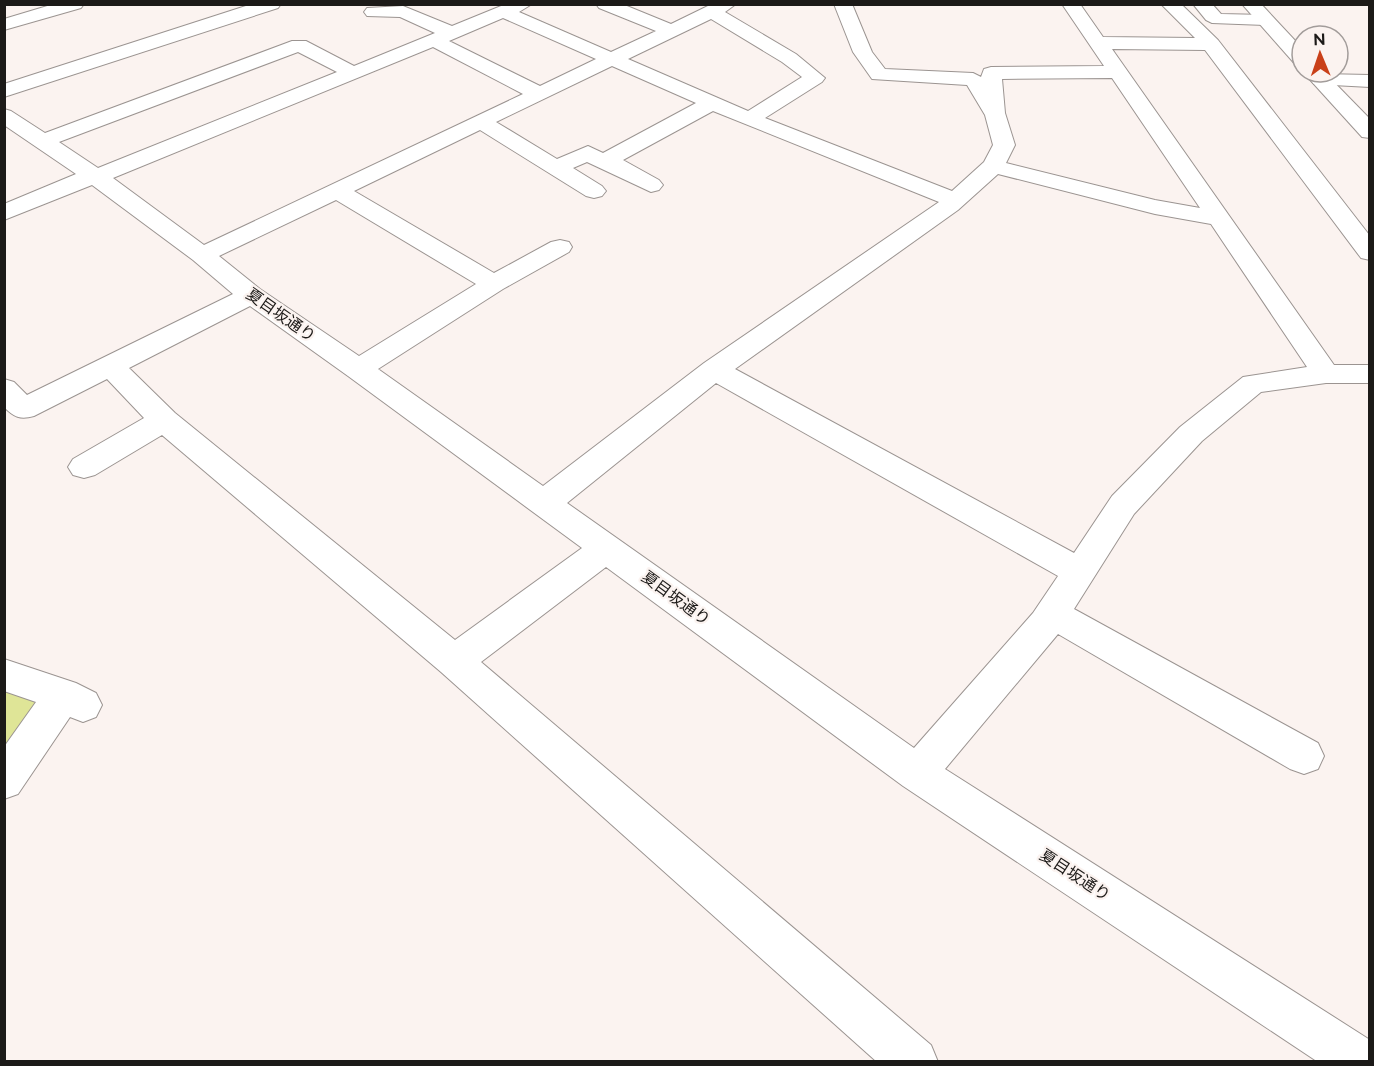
<svg xmlns="http://www.w3.org/2000/svg" width="1374" height="1066" font-family="Raleway,'Noto Sans JP',sans-serif">
<rect width="100%" height="100%" fill="#fbf3f0"/>
<!-- green -->
<path fill="#dfe597" d="M 5,687 L 44,701 L 5,762 Z"/>
<g fill="none" stroke-linecap="round" stroke-linejoin="round">
<!-- minor casing -->
<g stroke="#9b9491" stroke-width="2">
<g id="minor">
<path d="M 54,4 L 84,4 L 81,8 L 4,30 L 4,19 Z"/>
<path d="M 252,4 L 281,4 L 278,8 L 4,97 L 4,84 Z"/>
<path d="M 506,4 L 532,4 L 519,12 L 611,52 L 656,31 L 599,8 L 596,4 L 622,4 L 671,24 L 712,4 L 736,4 L 725,12 L 796,54 L 825,78 L 822,82 L 765,118 L 952,191 L 984,162 L 993,145 L 985,115 L 967,85 L 872,79 L 853,52 L 834,4 L 852,4 L 872,52 L 885,69 L 973,73 L 981,77 L 984,69 L 991,67 L 1104,66 L 1062,4 L 1080,4 L 1103,37 L 1195,38 L 1161,4 L 1181,4 L 1218,40 L 1370,236 L 1370,260 L 1361,258 L 1205,50 L 1112,49 L 1334,365 L 1370,365 L 1370,383 L 1326,383 L 1261,392 L 1202,441 L 1134,514 L 1074,609 L 1318,743 L 1324,756 L 1318,769 L 1304,774 L 1290,769 L 1058,634 L 945,769 L 1370,1040 L 1370,1062 L 1318,1062 L 903,786 L 606,567 L 481,662 L 931,1045 L 938,1062 L 877,1062 L 441,672 L 162,435 L 95,475 L 84,478 L 73,475 L 68,467 L 73,459 L 144,418 L 107,379 L 34,416 C 20,420 14,417 4,407 L 4,379 L 14,382 L 27,395 L 233,294 L 193,260 L 92,185 L 4,220 L 4,204 L 76,174 L 4,125 L 4,109 L 11,111 L 45,133 L 292,41 L 306,41 L 354,66 L 435,33 L 400,17 L 367,16 L 364,12 L 367,8 L 403,6 L 452,26 ZM 503,18 L 596,59 L 540,86 L 449,41 ZM 711,19 L 782,62 L 802,77 L 748,111 L 628,59 ZM 433,47 L 523,94 L 204,245 L 113,178 ZM 298,52 L 337,72 L 98,168 L 59,142 ZM 612,66 L 696,103 L 603,153 L 588,146 L 557,159 L 496,122 ZM 1112,78 L 1200,208 L 1155,200 L 1006,163 L 1015,145 L 1005,113 L 1002,79 ZM 713,111 L 939,202 L 704,363 L 543,486 L 378,369 L 503,289 L 569,252 L 572,247 L 569,242 L 560,240 L 551,242 L 494,273 L 354,191 L 480,130 L 586,196 L 594,198 L 602,196 L 606,191 L 602,186 L 573,168 L 587,162 L 651,192 L 659,190 L 663,185 L 659,180 L 623,160 ZM 998,174 L 1155,214 L 1211,224 L 1307,367 L 1243,377 L 1180,427 L 1112,496 L 1074,553 L 735,369 L 958,210 ZM 336,200 L 476,284 L 359,356 L 260,289 L 219,256 ZM 250,306 L 348,376 L 582,548 L 455,640 L 175,413 L 129,368 ZM 716,383 L 1058,576 L 1033,613 L 914,748 L 567,503 Z"/>
<path d="M 1193,4 L 1212,4 L 1221,14 L 1265,15 L 1271,16 L 1274,20 L 1271,24 L 1265,25 L 1212,23 L 1206,20 Z"/>
<path d="M 1321,74 L 1370,75 L 1370,87 L 1314,84 L 1311,80 L 1314,76 Z"/>
<path d="M 4,659 L 76,683 L 96,693 L 102,705 L 96,717 L 83,722 L 70,717 L 18,794 L 4,799 L 4,747 L 36,702 L 4,691 Z"/>
</g>
</g>
<!-- major casing -->
<g stroke="#9b9491" stroke-width="2">
<g id="major">
<path d="M 1242,4 L 1261,4 L 1302,48 L 1302,66 L 1295,64 Z"/>
<path d="M 1303,72 L 1324,72 L 1370,119 L 1370,138 L 1362,137 Z"/>
</g>
</g>
<!-- minor -->
<use href="#minor" fill="#fff" fill-rule="evenodd"/>
<!-- major -->
<use href="#major" fill="#fff" fill-rule="evenodd"/>
</g>
<g text-anchor="middle" dominant-baseline="central" stroke-width="4.5" stroke-linejoin="round" paint-order="stroke">
<!-- street labels -->
<g font-size="16" fill="#1c1a18" stroke="#fbf3f0">
<text transform="translate(281 315) rotate(35)">夏目坂通り</text>
<text transform="translate(676 598) rotate(36)">夏目坂通り</text>
<text transform="translate(1075 875) rotate(33)">夏目坂通り</text>
</g>
</g>
<!-- border -->
<rect width="1374" height="1066" fill="none" stroke="#1c1a18" stroke-width="12"/>
<!-- north arrow -->
<g transform="translate(1320 54) rotate(358)"><circle r="28" fill="#fbf3f0" stroke="#a29c9a" stroke-width="1.5"/>
<path d="M0-4.5L10 22L0 15L-10 22Z" fill="#c94019"/>
<text y="-9" font-size="16" font-weight="bold" text-anchor="middle" fill="#1c1a18">N</text>
</g>
</svg>
